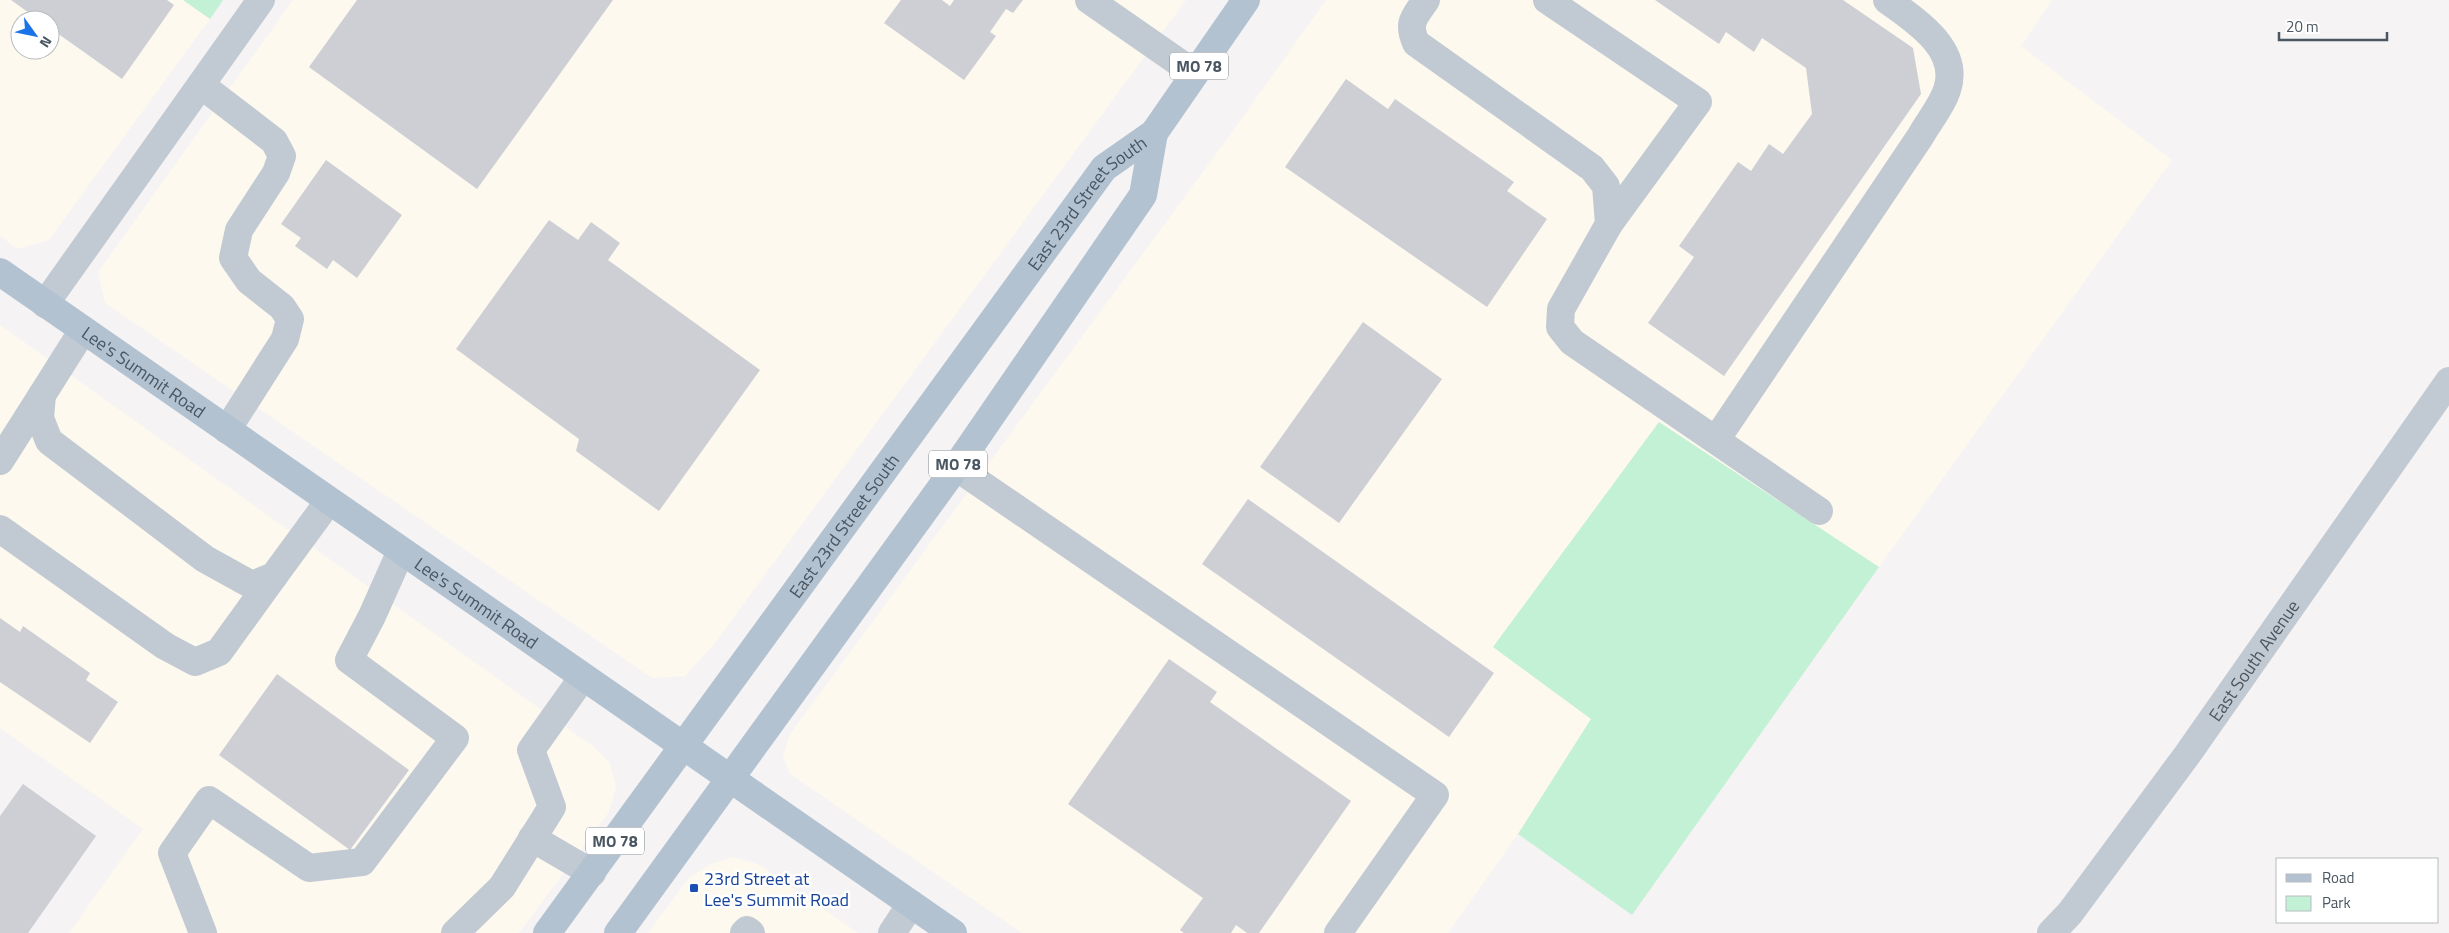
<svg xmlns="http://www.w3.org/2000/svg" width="2449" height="933" font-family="'Titillium Web',sans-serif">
<rect width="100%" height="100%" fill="#f5f3f3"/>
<!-- commercial -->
<g fill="#fdf9ef" fill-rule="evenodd">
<path d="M 0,0 L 183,0 L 210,19 L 49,240 L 17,249 L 0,236 ZM 20,20 L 50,20 L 50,50 L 20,50 Z"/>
<path d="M 293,0 L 1186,0 L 715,643 L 685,676 L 652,678 L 105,303 L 98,272 Z"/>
<path d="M 1326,0 L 2052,0 L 2021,46 L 2172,160 L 1879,567 L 1659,422 L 1493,647 L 1591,719 L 1518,834 L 1448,933 L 1022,933 L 790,774 L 783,756 L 790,734 L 1230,135 Z"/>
<path d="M 0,325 L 594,747 L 610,763 L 616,787 L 609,812 L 519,933 L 69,933 L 143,829 L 0,728 Z"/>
<path d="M 732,857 L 758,864 L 858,933 L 648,933 L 688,879 L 709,865 Z"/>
</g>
<!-- green -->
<g fill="#c3f1d5">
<path d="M 183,0 L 223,0 L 210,19 Z"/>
<path d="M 1659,422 L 1879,567 L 1632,915 L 1518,834 L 1591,719 L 1493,647 Z"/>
</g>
<!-- building -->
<g fill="#cdcfd5">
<path d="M 11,0 L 167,0 L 174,5 L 122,79 L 50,28 L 50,20 L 39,20 Z"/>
<path d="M 357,0 L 613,0 L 477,189 L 309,67 Z"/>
<path d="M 901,0 L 942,0 L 950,6 L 954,0 L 1023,0 L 1013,13 L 1006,9 L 990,32 L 996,36 L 964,80 L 884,23 Z"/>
<path d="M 1655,0 L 1843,0 L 1913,48 L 1921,94 L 1724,376 L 1648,323 L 1694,257 L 1679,246 L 1738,162 L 1751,171 L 1769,144 L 1783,154 L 1812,114 L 1806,68 L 1762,38 L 1754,52 L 1726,32 L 1719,44 Z"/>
<path d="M 1346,79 L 1388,109 L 1395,99 L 1514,182 L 1507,191 L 1547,219 L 1487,307 L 1285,167 Z"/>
<path d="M 326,160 L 402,215 L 357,278 L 333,260 L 327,269 L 295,246 L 301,238 L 281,224 Z"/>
<path d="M 549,220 L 578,240 L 591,222 L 620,243 L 608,260 L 760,370 L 659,511 L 576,451 L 579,439 L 456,349 Z"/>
<path d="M 1363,322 L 1442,379 L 1339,523 L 1260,467 Z"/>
<path d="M 1248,499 L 1494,673 L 1449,737 L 1202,564 Z"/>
<path d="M 0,618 L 20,632 L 23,626 L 90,673 L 86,680 L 118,702 L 90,743 L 0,682 Z"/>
<path d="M 1169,659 L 1217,692 L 1210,702 L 1351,801 L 1259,933 L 1247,933 L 1236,925 L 1231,933 L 1184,933 L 1180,930 L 1203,898 L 1068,804 Z"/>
<path d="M 277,674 L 409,770 L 350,850 L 219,755 Z"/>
<path d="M 23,784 L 96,836 L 28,933 L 0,933 L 0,816 Z"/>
</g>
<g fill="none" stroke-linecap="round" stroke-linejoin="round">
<!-- minor -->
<g stroke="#c1cad2" stroke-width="28">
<path d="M 1089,0 L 1194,73"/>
<path d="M 1426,0 C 1414,18 1407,22 1416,43 L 1592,168 L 1606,186 L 1609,224 L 1561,309 L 1560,327 L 1572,342 L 1819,511"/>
<path d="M 1547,0 L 1698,102 L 1609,224"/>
<path d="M 201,85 L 274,141 L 282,156 L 276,173 L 239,230 L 233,258 L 249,281 L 282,307 L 290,319 L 285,339 L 227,430"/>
<path d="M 45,304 L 261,0"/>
<path d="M 83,330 L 42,395 L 40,418 L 49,441 L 205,559 L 252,585 L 274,576 L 329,501"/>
<path d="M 1716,440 L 1920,137 C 1928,122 1942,106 1947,90 C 1961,49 1915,20 1887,0"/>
<path d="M 0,461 L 42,395"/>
<path d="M 956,467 L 1435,795 L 1338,933"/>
<path d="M 0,529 L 165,646 L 195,662 L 219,652 L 274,576"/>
<path d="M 532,838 L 592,873"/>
<path d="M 203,933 L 172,853 L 209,800 L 309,868 L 362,862 L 455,738 L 349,660 L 372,616 L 401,551"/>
<path d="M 455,933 L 502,887 L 552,807 L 531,750 L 583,677"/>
<path d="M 744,933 L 747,930 L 751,933"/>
<path d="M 892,933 L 911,904"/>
<path id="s1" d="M 2051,933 L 2070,913 L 2187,755 L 2449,381"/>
</g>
<!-- major -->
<g stroke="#b3c2d1" stroke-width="28">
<path id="s2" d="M 0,272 L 953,933"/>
<path id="s3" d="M 547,933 L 1104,168 L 1154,133 L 1246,0"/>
<path d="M 618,933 L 956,467 L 1143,195 L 1154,133"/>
</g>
</g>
<!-- markers -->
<rect fill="#1a4fb4" stroke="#fff" stroke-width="2" x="689" y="883" width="10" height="10" rx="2.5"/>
<g text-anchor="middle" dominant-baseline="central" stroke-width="5" stroke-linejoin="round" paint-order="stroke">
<!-- shield labels -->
<g fill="#fff" stroke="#808990" stroke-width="1">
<rect x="1170" y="52.5" width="58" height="27" rx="4"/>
<rect x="929" y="450.5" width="58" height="27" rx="4"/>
<rect x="586" y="827.5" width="58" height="27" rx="4"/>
</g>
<g font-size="16" font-weight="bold" fill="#4a5661">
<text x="1199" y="66">MO 78</text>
<text x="958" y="464">MO 78</text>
<text x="615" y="841">MO 78</text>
</g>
<!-- street labels -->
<g font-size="18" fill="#4a5661" stroke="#fff">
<text stroke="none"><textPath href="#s3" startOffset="909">East 23rd Street South</textPath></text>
<text stroke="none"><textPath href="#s2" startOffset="175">Lee's Summit Road</textPath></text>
<text stroke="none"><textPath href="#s3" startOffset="504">East 23rd Street South</textPath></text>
<text stroke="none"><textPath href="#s2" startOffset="580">Lee's Summit Road</textPath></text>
<text stroke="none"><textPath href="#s1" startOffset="340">East South Avenue</textPath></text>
</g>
<!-- transit labels -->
<g font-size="18" fill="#164399" stroke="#fff" text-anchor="start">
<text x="704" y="878">23rd Street at<tspan x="704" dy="21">Lee's Summit Road</tspan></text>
</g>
</g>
<!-- legend -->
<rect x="2276" y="858" width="162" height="65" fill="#ffffff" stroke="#b7bbc0"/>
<rect x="2286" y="874" width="25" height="8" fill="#b3c2d1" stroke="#b7bbc0"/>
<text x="2322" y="883" font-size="15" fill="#4a5661">Road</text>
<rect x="2286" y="896" width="25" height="15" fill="#c3f1d5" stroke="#b7bbc0"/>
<text x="2322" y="908" font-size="15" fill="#4a5661">Park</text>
<!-- north arrow -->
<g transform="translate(35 35) rotate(123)"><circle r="24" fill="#ffffff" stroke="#b7bbc0"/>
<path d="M0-4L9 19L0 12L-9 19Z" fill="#1a73e8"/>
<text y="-8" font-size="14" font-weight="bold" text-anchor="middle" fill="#4a5661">N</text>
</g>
<!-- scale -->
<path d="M2279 32v8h108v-8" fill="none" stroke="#4a5661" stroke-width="2.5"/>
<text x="2286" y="32" font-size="15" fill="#4a5661" stroke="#ffffff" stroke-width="4" paint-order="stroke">20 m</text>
</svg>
